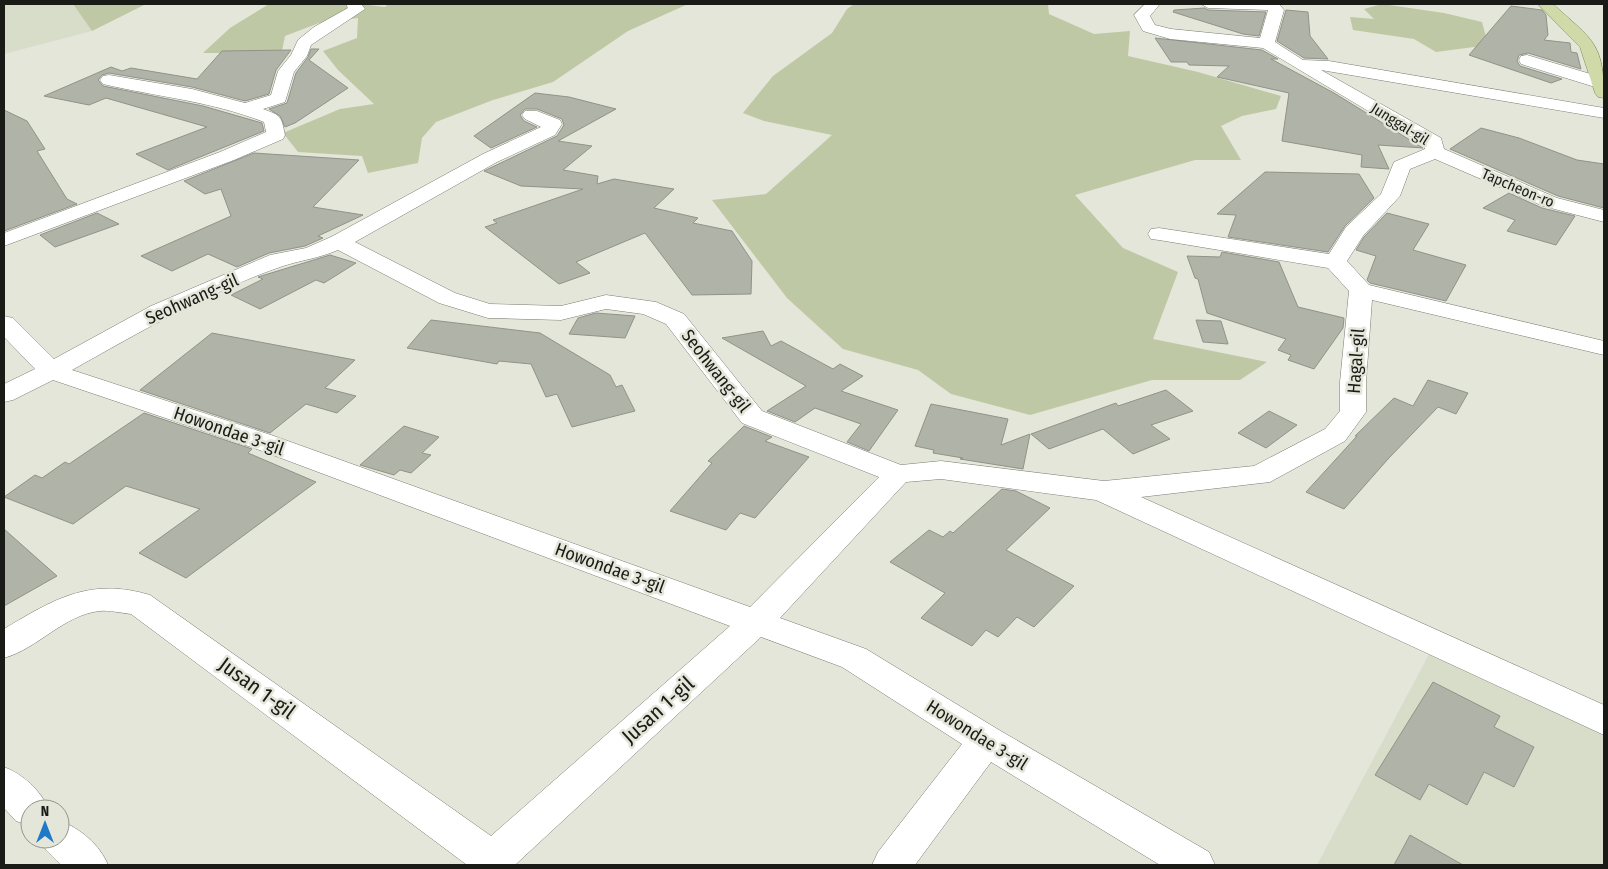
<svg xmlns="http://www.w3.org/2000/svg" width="1608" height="869" font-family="'Fira Sans Condensed',sans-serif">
<rect width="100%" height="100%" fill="#e3e6d9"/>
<!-- built -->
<g fill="#d8ddc9">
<path d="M 4,4 L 73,4 L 92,31 L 4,54 Z"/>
<path d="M 1429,654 L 1604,732 L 1604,865 L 1317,865 Z"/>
</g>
<!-- green -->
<g fill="#bfc8a4">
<path d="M 73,4 L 146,4 L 92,31 Z"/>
<path d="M 269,4 L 361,4 L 385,7 L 388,4 L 688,4 L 628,31 L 553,82 L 493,100 L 436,122 L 422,138 L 418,163 L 368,173 L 362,156 L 298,152 L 283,133 L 340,109 L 374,104 L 338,70 L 323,51 L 357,38 L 358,18 L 319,23 L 285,36 L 280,61 L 249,53 L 203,53 L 230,28 Z"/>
<path d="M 854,4 L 1048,4 L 1049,14 L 1094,34 L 1130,31 L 1128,56 L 1198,72 L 1281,96 L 1276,109 L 1242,116 L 1221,126 L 1241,160 L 1195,160 L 1075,195 L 1123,248 L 1178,272 L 1153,339 L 1267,362 L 1240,380 L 1152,380 L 1030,415 L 951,394 L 918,370 L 843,349 L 787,298 L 712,200 L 766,194 L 832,135 L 764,121 L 743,113 L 773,76 L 832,33 L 847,9 Z"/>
<path d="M 1382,4 L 1444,13 L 1482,22 L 1489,48 L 1474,47 L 1436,52 L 1414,39 L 1353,30 L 1350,17 L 1374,19 L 1364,9 Z"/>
</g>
<!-- building -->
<g fill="#b0b3a7" stroke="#909387">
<path d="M 1511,6 L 1542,10 L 1546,15 L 1548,35 L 1544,40 L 1570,43 L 1571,52 L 1577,53 L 1581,69 L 1528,53 L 1519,55 L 1517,61 L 1520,66 L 1562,79 L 1551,83 L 1469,55 Z"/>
<path d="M 1205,8 L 1208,10 L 1266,12 L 1259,36 L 1243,34 L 1173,12 L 1174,10 Z"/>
<path d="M 1286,10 L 1308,12 L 1310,36 L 1328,59 L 1304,58 L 1277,41 Z"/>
<path d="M 1155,38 L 1262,50 L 1278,59 L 1271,59 L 1334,93 L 1423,148 L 1378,145 L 1389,169 L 1361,167 L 1362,155 L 1282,141 L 1289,93 L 1217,77 L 1229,66 L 1189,65 L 1187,62 L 1171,62 Z"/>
<path d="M 311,49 L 319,49 L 309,60 L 348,88 L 295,123 L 285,127 L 280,116 L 269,109 L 287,103 L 296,73 L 308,57 Z"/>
<path d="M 291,50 L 276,70 L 269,94 L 245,101 L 192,87 L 109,73 L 102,75 L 98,80 L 103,86 L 203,106 L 262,123 L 264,131 L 168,170 L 136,154 L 207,127 L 106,98 L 89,105 L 44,96 L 111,67 L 122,71 L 131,68 L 197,79 L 222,51 Z"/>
<path d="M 535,93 L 569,97 L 616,109 L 558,141 L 592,146 L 563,170 L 598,176 L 597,184 L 614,179 L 674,189 L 654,208 L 698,218 L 693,223 L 732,231 L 752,261 L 751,294 L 692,295 L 645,233 L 576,262 L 590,273 L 559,284 L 485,227 L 497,223 L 493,220 L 583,189 L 521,186 L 484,171 L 557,136 L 564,125 L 562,119 L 537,109 L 525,109 L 520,115 L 524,121 L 537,127 L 491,148 L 474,136 Z"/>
<path d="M 4,110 L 27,121 L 45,149 L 37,151 L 67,199 L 77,204 L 4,231 Z"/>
<path d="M 1481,128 L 1519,138 L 1577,160 L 1604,164 L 1604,208 L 1558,196 L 1450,149 Z"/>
<path d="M 254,153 L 359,160 L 313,207 L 363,215 L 318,236 L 323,238 L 305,246 L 269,253 L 237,267 L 208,254 L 172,271 L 141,256 L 231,216 L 221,189 L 205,194 L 184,181 Z"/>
<path d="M 1265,172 L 1359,174 L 1374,198 L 1345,226 L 1328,252 L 1228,237 L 1236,215 L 1217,214 Z"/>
<path d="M 1509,193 L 1542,208 L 1575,216 L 1556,245 L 1507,231 L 1515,220 L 1483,208 Z"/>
<path d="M 97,213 L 119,224 L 55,247 L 40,235 Z"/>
<path d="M 1387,213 L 1429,224 L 1413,250 L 1466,265 L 1446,301 L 1370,283 L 1367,280 L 1376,256 L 1356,250 L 1364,237 Z"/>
<path d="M 1222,252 L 1279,262 L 1298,307 L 1344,318 L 1343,328 L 1314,369 L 1288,360 L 1291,355 L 1278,350 L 1286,339 L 1207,313 L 1198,279 L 1195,278 L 1187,256 L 1220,257 Z"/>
<path d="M 330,255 L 356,263 L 324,283 L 316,280 L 260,309 L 231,295 L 263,279 L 258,277 Z"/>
<path d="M 596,313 L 635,316 L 625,338 L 569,334 L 578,318 Z"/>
<path d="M 431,320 L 540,333 L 610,375 L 616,387 L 622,385 L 635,411 L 572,427 L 557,394 L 546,397 L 531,364 L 499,361 L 497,364 L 407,348 Z"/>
<path d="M 1196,320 L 1221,321 L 1228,344 L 1203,342 Z"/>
<path d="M 763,331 L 771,346 L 781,341 L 833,369 L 840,364 L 863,376 L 841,391 L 898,410 L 869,451 L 847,442 L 861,424 L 815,408 L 795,422 L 767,411 L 806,386 L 722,338 Z"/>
<path d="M 212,333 L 355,360 L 325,388 L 356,396 L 337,413 L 306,404 L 270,433 L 140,390 Z"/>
<path d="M 1428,380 L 1468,393 L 1456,414 L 1438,407 L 1388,459 L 1344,509 L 1306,492 L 1357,436 L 1355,436 L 1394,398 L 1413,406 Z"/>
<path d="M 1166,390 L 1193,411 L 1151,425 L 1170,439 L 1133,454 L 1103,429 L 1049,449 L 1031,434 L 1116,403 L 1118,406 Z"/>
<path d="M 931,404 L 1008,419 L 1001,445 L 1030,434 L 1023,469 L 960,459 L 963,458 L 933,453 L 934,450 L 915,446 Z"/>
<path d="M 1269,411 L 1297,425 L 1266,448 L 1238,433 Z"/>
<path d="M 144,413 L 252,449 L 248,453 L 316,482 L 186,578 L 139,553 L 200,509 L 126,486 L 73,524 L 4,497 L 35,475 L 42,478 L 65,462 L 69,464 Z"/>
<path d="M 404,426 L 439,437 L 422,453 L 431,455 L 411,473 L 400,470 L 394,475 L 360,465 Z"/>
<path d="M 744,426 L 772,437 L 765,441 L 809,457 L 755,518 L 740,513 L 726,530 L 670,511 L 712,463 L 708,461 Z"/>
<path d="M 1002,489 L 1016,491 L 1050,508 L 1006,550 L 1074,586 L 1034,627 L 1017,617 L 998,637 L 986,630 L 972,646 L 921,618 L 945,593 L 890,562 L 929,530 L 943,537 L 950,531 L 953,533 Z"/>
<path d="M 4,529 L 57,576 L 4,606 Z"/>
<path d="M 1433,682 L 1500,716 L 1494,727 L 1534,747 L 1514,787 L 1484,772 L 1467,805 L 1429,784 L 1420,800 L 1375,775 Z"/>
<path d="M 1410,835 L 1463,865 L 1394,865 Z"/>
</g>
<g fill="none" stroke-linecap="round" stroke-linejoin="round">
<!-- minor casing -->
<g stroke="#7a7d71" stroke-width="1">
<g id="minor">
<path d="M 346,4 L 361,4 L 365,9 L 311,45 L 307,56 L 294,72 L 285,102 L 263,109 C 281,116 281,115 285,135 L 283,139 L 234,160 L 4,246 L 4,233 L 220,152 L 266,132 L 264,122 C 210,101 158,97 103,84 L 100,80 L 103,76 L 109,75 L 192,89 L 245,103 L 271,95 L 278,71 L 291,55 L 298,40 L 314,27 L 348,8 Z"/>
<path d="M 1145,4 L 1160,4 L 1150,16 L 1155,25 L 1171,29 L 1260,38 L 1268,10 L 1208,8 L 1201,4 L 1279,4 L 1284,10 L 1275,42 L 1303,60 L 1329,61 L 1604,108 L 1604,118 L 1321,70 L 1441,138 L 1444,149 L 1557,198 L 1604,210 L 1604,222 L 1543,206 L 1435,159 L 1410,169 L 1400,196 L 1363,236 L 1347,261 L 1369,285 L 1604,341 L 1604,355 L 1372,300 L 1366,382 L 1366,412 L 1345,441 L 1270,482 L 1141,497 L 1604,705 L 1604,735 L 1096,500 L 941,479 L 906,482 L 780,618 L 866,649 L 999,730 L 1209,852 L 1215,865 L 1160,865 L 991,762 L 915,865 L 872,865 L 878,852 L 962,744 L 842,667 L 761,637 L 515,865 L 467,865 L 131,614 C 121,613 110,610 100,611 C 63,615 39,648 4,658 L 4,629 C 54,599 90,577 150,595 L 491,836 L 730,626 L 254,448 L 53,380 L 13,400 L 4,402 L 4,384 L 35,369 L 4,337 L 4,316 L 13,318 L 54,359 L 151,306 L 270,255 L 306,248 L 331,237 L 483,154 L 541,127 L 525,119 L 522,115 L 525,111 L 537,111 L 560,120 L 562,124 L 555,135 L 497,162 L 355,242 L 455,293 L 490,304 L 561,306 L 606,295 L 656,302 L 684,314 L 762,411 L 901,465 L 941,461 L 1104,481 L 1254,466 L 1325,429 L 1340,411 L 1340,382 L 1349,291 L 1328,268 L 1159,240 L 1151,239 L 1148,234 L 1151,229 L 1159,228 L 1329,254 L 1346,227 L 1381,194 L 1394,162 L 1425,149 L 1425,145 L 1263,48 L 1170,39 L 1143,31 L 1134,15 ZM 338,250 L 439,303 L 488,318 L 561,320 L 606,309 L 643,314 L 666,324 L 742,423 L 879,477 L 750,607 L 274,436 L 72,370 C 140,332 210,291 283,266 C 302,260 320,258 338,250 Z"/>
<path d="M 1527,55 L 1604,78 L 1604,87 L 1595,87 L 1521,64 L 1519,60 L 1521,56 Z"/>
<path d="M 4,767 C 23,774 40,790 49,809 L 30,809 L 30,826 L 16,821 L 4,808 Z"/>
<path d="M 60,821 C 80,828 100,845 108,865 L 61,865 L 46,850 L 41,839 L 60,839 Z"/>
</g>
</g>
<!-- major casing -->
<g stroke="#7c8851" stroke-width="1">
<path id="major" d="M 1538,4 L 1553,4 C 1592,40 1604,42 1604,98 L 1598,97 L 1595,93 L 1580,47 Z"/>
</g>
<!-- minor -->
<use href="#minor" fill="#fff" fill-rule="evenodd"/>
<!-- major -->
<use href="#major" fill="#d0daa9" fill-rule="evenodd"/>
</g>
<g text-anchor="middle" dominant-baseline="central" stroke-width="5" stroke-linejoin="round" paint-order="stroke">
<!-- far-street labels -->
<g font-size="15" fill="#1a1b17" stroke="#e3e6d9">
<text transform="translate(1400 124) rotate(32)">Junggal-gil</text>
<text transform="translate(1518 188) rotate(23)">Tapcheon-ro</text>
</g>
<!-- street labels -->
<g font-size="18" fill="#1a1b17" stroke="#e3e6d9">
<text transform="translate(192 299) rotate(-24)">Seohwang-gil</text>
<text transform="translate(1356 361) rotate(-86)">Hagal-gil</text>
<text transform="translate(716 371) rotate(52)">Seohwang-gil</text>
<text transform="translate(229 431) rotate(19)">Howondae 3-gil</text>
<text transform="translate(610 568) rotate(20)">Howondae 3-gil</text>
<text transform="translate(977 735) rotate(32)">Howondae 3-gil</text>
</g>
<!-- near-street labels -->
<g font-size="21" fill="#1a1b17" stroke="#e3e6d9">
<text transform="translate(257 688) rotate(36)">Jusan 1-gil</text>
<text transform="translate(658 710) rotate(-42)">Jusan 1-gil</text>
</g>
</g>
<!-- border -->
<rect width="1608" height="869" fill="none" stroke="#1a1b17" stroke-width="10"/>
<!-- north arrow -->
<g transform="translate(45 824)"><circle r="24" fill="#e3e6d9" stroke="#93958b"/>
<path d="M0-4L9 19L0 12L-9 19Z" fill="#2079c7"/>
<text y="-8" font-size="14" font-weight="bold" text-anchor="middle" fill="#1a1b17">N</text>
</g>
</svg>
